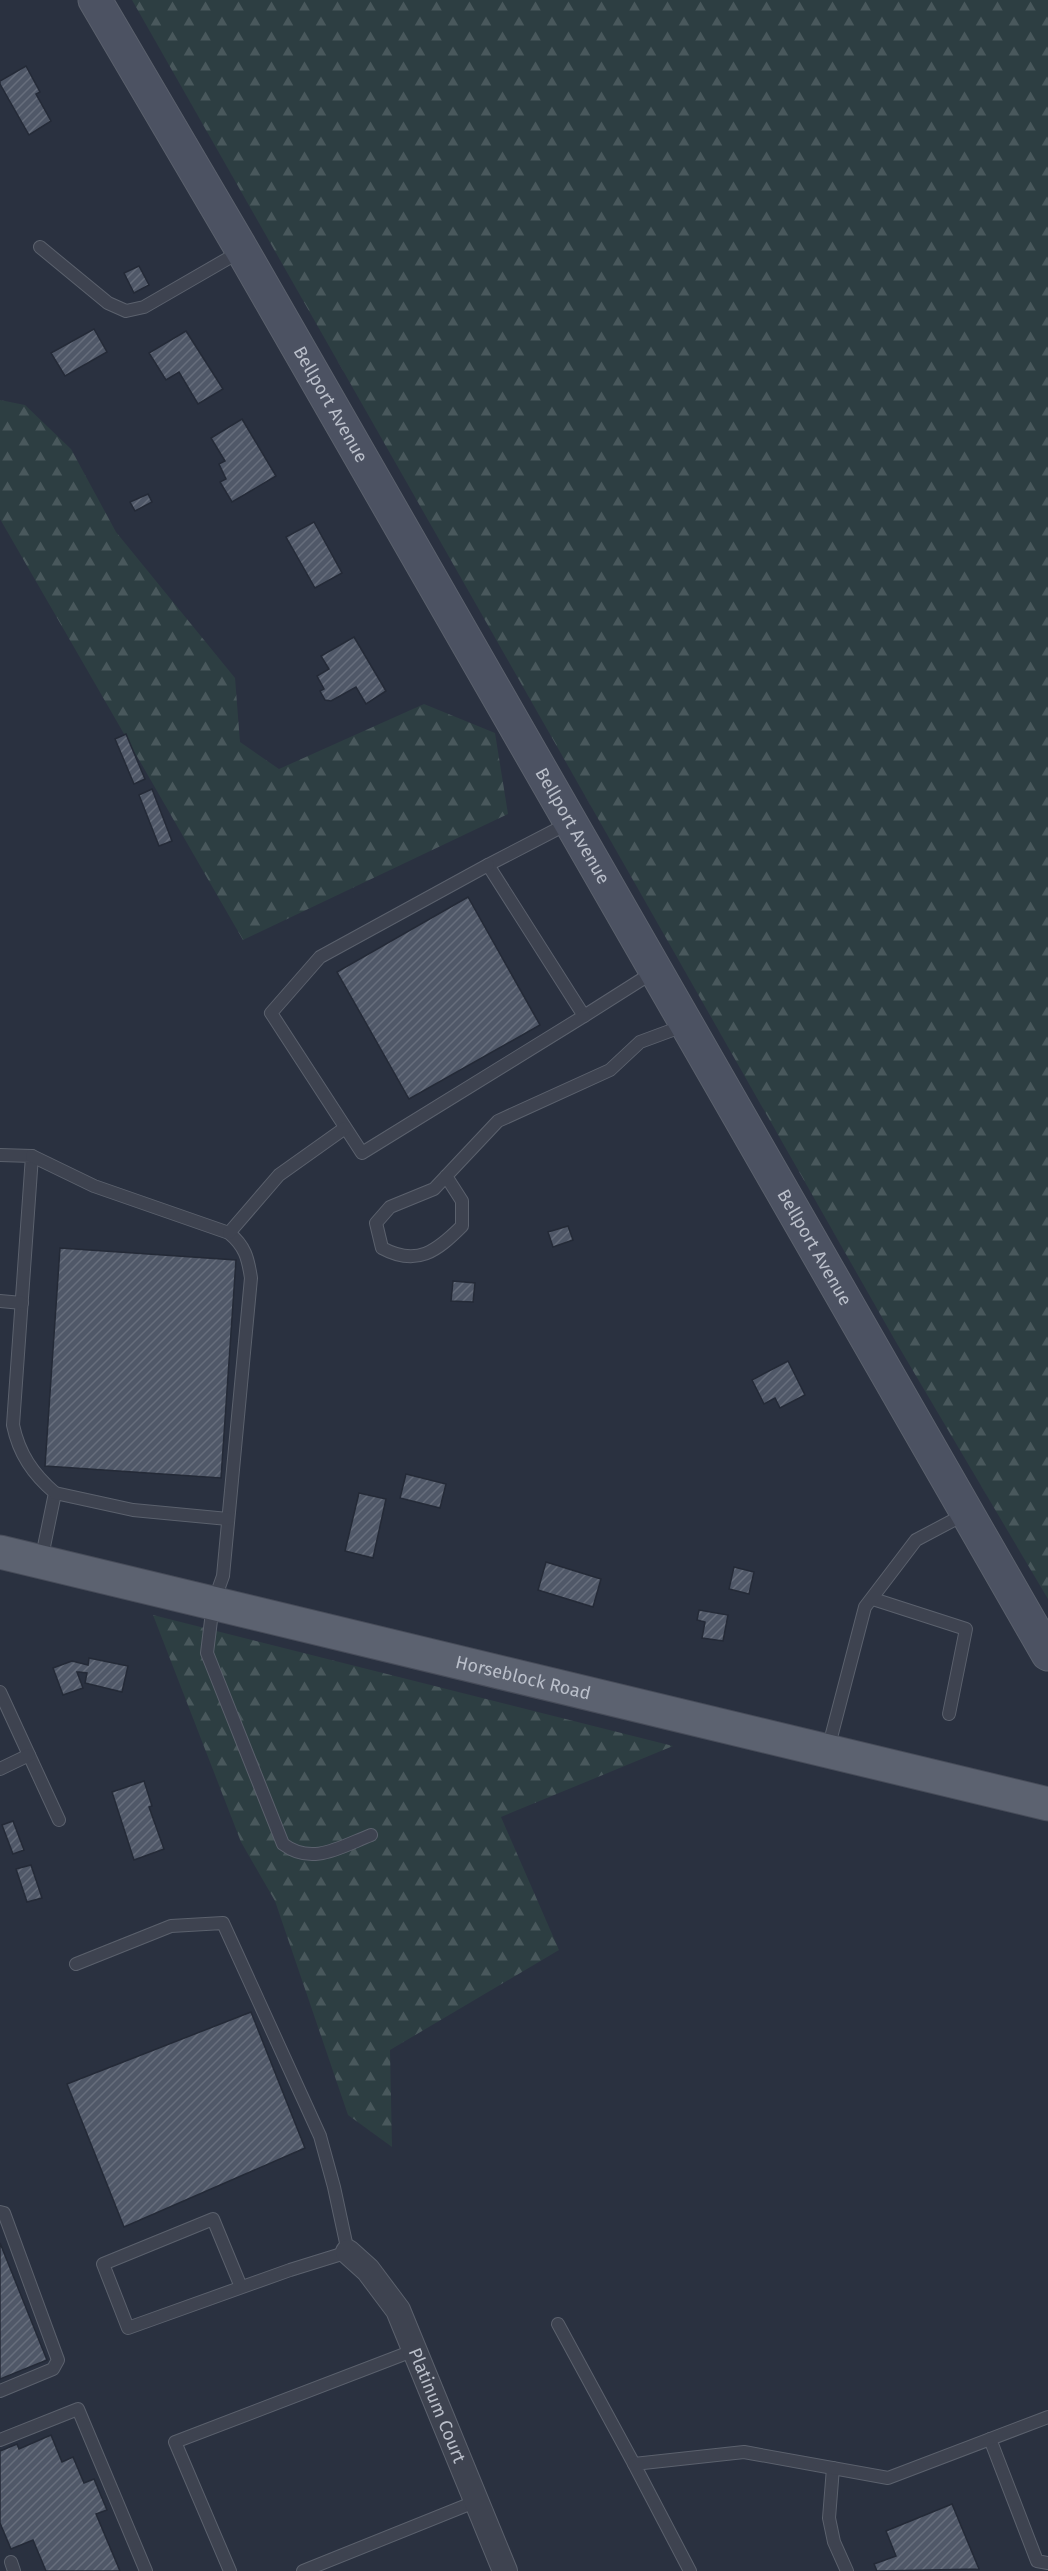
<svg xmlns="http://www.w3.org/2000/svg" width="1048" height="2571" font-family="'Fira Sans',sans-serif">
<defs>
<pattern id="forest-firs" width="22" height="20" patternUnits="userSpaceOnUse" patternTransform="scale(1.5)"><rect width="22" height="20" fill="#2d3e42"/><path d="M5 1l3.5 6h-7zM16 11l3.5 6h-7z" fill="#49585c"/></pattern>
<pattern id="building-hatch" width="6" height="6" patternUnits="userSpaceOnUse" patternTransform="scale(1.5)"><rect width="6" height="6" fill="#505868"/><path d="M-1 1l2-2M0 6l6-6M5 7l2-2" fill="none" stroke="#676e7c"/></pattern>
</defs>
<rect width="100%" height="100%" fill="#2a3140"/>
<!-- forest -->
<g fill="url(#forest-firs)">
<path d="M 132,0 L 1048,0 L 1048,1599 L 896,1342 Z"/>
<path d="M 0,400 L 25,405 L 71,449 L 116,532 L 235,678 L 240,742 L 279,769 L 424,704 L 495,733 L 508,814 L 243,940 L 0,519 Z"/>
<path d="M 153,1615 L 673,1746 L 501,1817 L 559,1950 L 390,2050 L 392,2147 L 348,2115 L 275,1901 L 241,1842 Z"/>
</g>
<!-- building -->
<g fill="url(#building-hatch)" stroke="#242a37" stroke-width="1.5">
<path d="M 26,66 L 40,92 L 36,94 L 51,121 L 29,135 L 0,84 L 0,81 Z"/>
<path d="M 139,266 L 149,285 L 134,293 L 124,273 Z"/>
<path d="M 94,329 L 107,352 L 65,376 L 51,353 Z"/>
<path d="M 186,331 L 223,389 L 198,404 L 179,372 L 166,380 L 149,353 Z"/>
<path d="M 242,419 L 276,476 L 232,502 L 220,482 L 226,479 L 219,464 L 225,461 L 211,438 Z"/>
<path d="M 148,494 L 152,502 L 135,511 L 130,502 Z"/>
<path d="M 314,522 L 342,573 L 315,588 L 286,537 Z"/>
<path d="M 354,637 L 386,691 L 366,704 L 356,687 L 331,701 L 325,700 L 320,691 L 324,689 L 317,676 L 329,669 L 321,656 Z"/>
<path d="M 126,734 L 145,779 L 134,784 L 115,739 Z"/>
<path d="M 152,789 L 172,841 L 159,846 L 139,795 Z"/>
<path d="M 468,897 L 540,1025 L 409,1099 L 337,972 Z"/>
<path d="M 568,1226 L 573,1240 L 553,1247 L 548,1232 Z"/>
<path d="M 60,1248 L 236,1260 L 221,1478 L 45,1466 Z"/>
<path d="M 453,1281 L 475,1283 L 473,1302 L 451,1301 Z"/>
<path d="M 788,1361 L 805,1395 L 780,1408 L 775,1398 L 764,1404 L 752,1380 Z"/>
<path d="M 406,1474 L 446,1484 L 440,1508 L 400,1498 Z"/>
<path d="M 359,1493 L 386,1499 L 373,1558 L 345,1551 Z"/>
<path d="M 546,1562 L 601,1579 L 593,1607 L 538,1590 Z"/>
<path d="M 734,1567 L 754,1572 L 749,1594 L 729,1589 Z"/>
<path d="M 699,1610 L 728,1615 L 723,1641 L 702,1638 L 705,1622 L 697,1620 Z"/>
<path d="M 89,1658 L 128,1666 L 122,1692 L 85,1683 L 87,1673 L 79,1672 L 77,1672 L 83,1688 L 63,1695 L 53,1668 L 72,1661 L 88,1665 Z"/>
<path d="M 144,1781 L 152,1806 L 149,1807 L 164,1849 L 134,1860 L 112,1792 Z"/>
<path d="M 13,1821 L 24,1850 L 13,1854 L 2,1825 Z"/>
<path d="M 31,1865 L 42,1898 L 27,1902 L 16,1869 Z"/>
<path d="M 251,2012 L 305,2148 L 124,2227 L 67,2084 Z"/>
<path d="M 0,2243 L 47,2360 L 0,2379 Z"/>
<path d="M 51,2435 L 62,2462 L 73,2457 L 84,2483 L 94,2479 L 107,2510 L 96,2514 L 120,2571 L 46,2571 L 33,2540 L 11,2549 L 0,2523 L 0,2451 L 17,2444 L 19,2449 Z"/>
<path d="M 952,2504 L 979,2569 L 877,2571 L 874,2564 L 896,2556 L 886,2531 Z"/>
</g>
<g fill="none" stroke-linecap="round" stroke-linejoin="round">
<!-- lane casing -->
<g stroke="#5b616d" stroke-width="14">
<g id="lane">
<path d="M 40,247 L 108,303 L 126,311 L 144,307 L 241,251"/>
<path d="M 569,823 L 488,865 L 584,1016 L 655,971"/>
<path d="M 488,865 L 320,957 L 271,1013 L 362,1153 L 584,1016"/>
<path d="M 0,1155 L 32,1156 L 13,1425 C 19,1454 33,1474 55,1493 L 41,1561"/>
<path d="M 32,1156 L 94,1186 L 229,1233 C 245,1246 248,1258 251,1278 L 223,1576 L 213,1604 L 207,1653 L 283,1844 C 312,1866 340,1847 371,1835"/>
<path d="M 446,1176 L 462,1201 L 462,1226 C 437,1251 417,1267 382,1248 L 376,1223 L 390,1207 L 434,1189 L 498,1121 L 610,1070 L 640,1042 L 686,1025"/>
<path d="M 229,1233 L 279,1175 L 345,1128"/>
<path d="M 0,1301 L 22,1303"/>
<path d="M 55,1493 L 133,1510 L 228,1519"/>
<path d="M 873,1599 L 966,1629 L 949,1714"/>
<path d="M 0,1692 L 59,1820"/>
<path d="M 828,1749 L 865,1607 L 916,1540 L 967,1513"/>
<path d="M 0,1769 L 29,1755"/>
<path d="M 76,1964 L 171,1926 L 223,1923 L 320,2136 L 334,2187 L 348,2252 L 290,2270 L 128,2328 L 103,2264 L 213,2219 L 241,2287"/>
<path d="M 0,2212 L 4,2213 L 58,2360 L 53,2369 L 0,2391"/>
<path d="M 558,2324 L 634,2464"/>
<path d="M 990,2439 L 1037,2561 L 1048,2563"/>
<path d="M 0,2440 L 78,2409 L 146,2571"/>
<path d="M 833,2468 L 829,2518 L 834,2542 L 847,2571"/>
<path d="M 11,2562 L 14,2571"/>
<path d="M 230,2571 L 175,2442 L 415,2350"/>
<path d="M 303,2571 L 477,2501"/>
<path d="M 690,2571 L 634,2464 L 744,2452 L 888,2478 L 1048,2417"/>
</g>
</g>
<!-- street casing -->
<g stroke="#5b616d" stroke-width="26">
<g id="street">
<path id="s1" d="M 348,2252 L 368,2270 L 398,2310 L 505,2571"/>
</g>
</g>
<!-- secondary casing -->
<g stroke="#5b616d" stroke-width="35">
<g id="secondary">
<path id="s2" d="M 95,0 L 242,250 L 1048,1654"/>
</g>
</g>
<!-- primary casing -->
<g stroke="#474c59" stroke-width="35">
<g id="primary">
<path id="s3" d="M 0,1552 L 1048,1804"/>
</g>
</g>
<!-- lane -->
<use href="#lane" stroke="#3e4350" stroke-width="12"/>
<!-- street -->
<use href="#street" stroke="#3e4350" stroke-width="24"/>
<!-- secondary -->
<use href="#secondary" stroke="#4c5262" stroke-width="33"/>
<!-- primary -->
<use href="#primary" stroke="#5c6270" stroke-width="33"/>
</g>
<g text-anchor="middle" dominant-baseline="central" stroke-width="6" stroke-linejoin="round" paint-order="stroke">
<!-- street labels -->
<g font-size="18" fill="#babfca" stroke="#222835">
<text stroke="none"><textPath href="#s2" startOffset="468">Bellport Avenue</textPath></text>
<text stroke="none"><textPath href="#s2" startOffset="954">Bellport Avenue</textPath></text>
<text stroke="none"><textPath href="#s2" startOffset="1440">Bellport Avenue</textPath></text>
<text stroke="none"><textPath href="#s3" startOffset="538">Horseblock Road</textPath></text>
<text stroke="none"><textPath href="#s1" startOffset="180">Platinum Court</textPath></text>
</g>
</g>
</svg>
